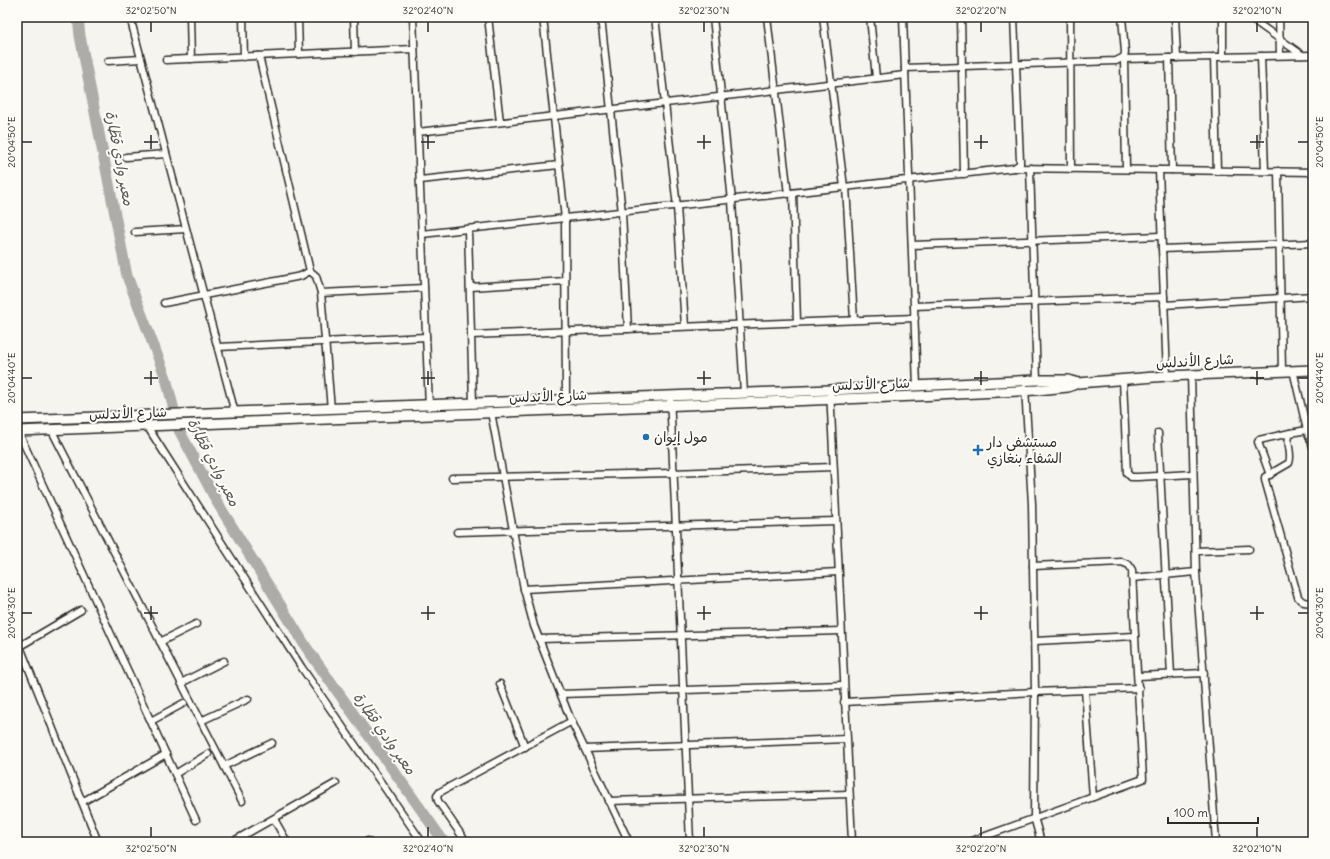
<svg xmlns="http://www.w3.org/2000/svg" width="1330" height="859" font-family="Delius,'Playpen Sans Arabic',sans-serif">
<rect width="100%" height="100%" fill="#f5f4ef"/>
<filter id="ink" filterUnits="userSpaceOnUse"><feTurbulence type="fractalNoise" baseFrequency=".025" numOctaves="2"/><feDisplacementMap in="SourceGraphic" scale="8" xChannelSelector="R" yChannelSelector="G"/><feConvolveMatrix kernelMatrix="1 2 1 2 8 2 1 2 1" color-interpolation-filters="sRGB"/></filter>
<g filter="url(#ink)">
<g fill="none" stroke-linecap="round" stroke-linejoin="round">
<!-- river -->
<path stroke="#adaca9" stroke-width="11" d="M 78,17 L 80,36 L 127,276 L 166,378 L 179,430 L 217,502 L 306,647 L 444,842"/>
<!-- minor casing -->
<g stroke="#2b2b2b" stroke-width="9">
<g id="minor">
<path d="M 130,17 L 235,413"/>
<path d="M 190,17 L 191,59"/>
<path d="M 243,17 L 244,57"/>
<path d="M 298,17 L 299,54"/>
<path d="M 354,17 L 355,52"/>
<path d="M 413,17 L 429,407"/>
<path d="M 488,17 L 500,122"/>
<path d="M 543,17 L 565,219 L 566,399"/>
<path d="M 601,17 L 622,213 L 628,329"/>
<path d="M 655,17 L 677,207 L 685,326"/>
<path d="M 713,17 L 732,201 L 744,393"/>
<path d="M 767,17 L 788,194"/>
<path d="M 823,17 L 844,187"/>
<path d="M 870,17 L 876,78"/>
<path d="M 903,17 L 917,386"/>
<path d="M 961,17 L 964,174"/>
<path d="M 1070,17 L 1071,169"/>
<path d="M 1175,17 L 1177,58"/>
<path d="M 1249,17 L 1302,55"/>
<path d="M 1279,17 L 1280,55"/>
<path d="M 1261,56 L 1265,171"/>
<path d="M 1124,57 L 1126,169"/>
<path d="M 1214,57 L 1217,171"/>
<path d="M 1223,57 L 1223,17"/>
<path d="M 1169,58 L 1172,170"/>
<path d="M 1122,59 L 1313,55"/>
<path d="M 166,60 L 414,49"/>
<path d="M 108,61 L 141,59"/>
<path d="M 905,68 L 1116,61 L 1124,57 L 1125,52 L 1122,17"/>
<path d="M 418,132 L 905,75"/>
<path d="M 126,157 L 166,154"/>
<path d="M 1014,168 L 1313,172"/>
<path d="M 1030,168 L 1037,380"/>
<path d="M 1159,170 L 1167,376"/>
<path d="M 1278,171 L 1282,371"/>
<path d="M 420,180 L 559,165"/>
<path d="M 846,187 L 854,320"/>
<path d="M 793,193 L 797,322"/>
<path d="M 468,230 L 473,403"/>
<path d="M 135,232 L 186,229"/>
<path d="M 422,234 L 1014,168 L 1020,164 L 1020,161 L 1014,17"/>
<path d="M 912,245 L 1161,236"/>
<path d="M 1162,249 L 1313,243"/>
<path d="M 310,271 L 316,276 L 321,293 L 331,409"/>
<path d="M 470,287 L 565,281"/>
<path d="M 321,293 L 424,288"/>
<path d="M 164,303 L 301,276 L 310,271 L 259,56"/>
<path d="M 1164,305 L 1313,296"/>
<path d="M 914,306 L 1164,297"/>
<path d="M 471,335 L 915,318"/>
<path d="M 218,347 L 426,337"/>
<path d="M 1293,370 L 1307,430 L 1313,447"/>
<path d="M 1191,374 L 1196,572 L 1216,842"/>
<path d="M 1123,380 L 1127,473 L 1131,477 L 1138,477 L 1193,474"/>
<path d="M 1025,388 L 1032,504 L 1033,566 L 1035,692 L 1034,817 L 1041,842"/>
<path d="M 830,390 L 852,842"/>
<path d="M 670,395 L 690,842"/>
<path d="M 491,412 L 524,589 L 534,626 L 570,718 L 629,842"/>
<path d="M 147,426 L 302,668 L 422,842"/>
<path d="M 51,429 L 242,801"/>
<path d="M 1307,430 L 1290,433 C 1285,443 1293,453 1289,463 L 1265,477 L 1265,480 L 1298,597 C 1302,603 1306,603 1313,602"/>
<path d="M 18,431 L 196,820"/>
<path d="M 1158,433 L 1171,675"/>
<path d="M 1270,475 L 1258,442 L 1259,440 L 1290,433"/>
<path d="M 452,478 L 672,473 L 833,467"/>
<path d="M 457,532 L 836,521"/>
<path d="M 1196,551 L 1249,549"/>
<path d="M 1033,566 L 1122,562 L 1129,565 L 1132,570 L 1135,636"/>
<path d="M 1132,578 L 1196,572"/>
<path d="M 524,589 L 838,572"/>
<path d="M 17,639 L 98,842"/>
<path d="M 539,639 L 841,631"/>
<path d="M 160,642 L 196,624"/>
<path d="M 20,646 L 81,610"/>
<path d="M 1138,676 L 1204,673"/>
<path d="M 181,683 L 224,661"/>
<path d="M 500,684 L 525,747"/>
<path d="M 1085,690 L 1093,797"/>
<path d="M 561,694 L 843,685"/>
<path d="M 844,702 L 1035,692 L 1139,688"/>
<path d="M 151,721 L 184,703"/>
<path d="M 201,721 L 248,699"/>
<path d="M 585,749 L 846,739"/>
<path d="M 224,766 L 272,743"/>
<path d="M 175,774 L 208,754"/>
<path d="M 609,801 L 849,794"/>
<path d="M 82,802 L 166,754"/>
<path d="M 274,819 L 287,842"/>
<path d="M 232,842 L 336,783"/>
<path d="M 365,842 L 368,841"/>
<path d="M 466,842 L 438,801 L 437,796 L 440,792 L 572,721"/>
<path d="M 969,842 L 1143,779 L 1135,636 L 1035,641"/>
</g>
</g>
<!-- secondary casing -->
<g stroke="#2b2b2b" stroke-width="12">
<g id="secondary">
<path d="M 17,420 L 830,390 L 1037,380 L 1068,380 L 1078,383 L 1167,376 L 1313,370"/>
<path d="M 17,431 L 917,396 L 1037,390 L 1068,387 L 1078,383"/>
</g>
</g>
<!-- minor -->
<use href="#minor" stroke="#fdfcf7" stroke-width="6"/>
<!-- secondary -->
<use href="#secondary" stroke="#fdfcf7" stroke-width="9"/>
</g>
</g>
<!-- ticks -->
<path fill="none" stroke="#2b2b2b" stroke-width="1.5" d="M 151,22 L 151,32M 428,22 L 428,32M 704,22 L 704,32M 981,22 L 981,32M 1257,22 L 1257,32M 151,135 L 151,149M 428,135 L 428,149M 704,135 L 704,149M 981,135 L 981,149M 1257,135 L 1257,149M 22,142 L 32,142M 144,142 L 158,142M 421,142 L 435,142M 697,142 L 711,142M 974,142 L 988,142M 1250,142 L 1264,142M 1298,142 L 1308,142M 151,371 L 151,385M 428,371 L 428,385M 704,371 L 704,385M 981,371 L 981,385M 1257,371 L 1257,385M 22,378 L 32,378M 144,378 L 158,378M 421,378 L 435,378M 697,378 L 711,378M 974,378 L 988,378M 1250,378 L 1264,378M 1298,378 L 1308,378M 151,606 L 151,620M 428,606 L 428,620M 704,606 L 704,620M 981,606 L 981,620M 1257,606 L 1257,620M 22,613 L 32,613M 144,613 L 158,613M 421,613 L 435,613M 697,613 L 711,613M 974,613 L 988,613M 1250,613 L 1264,613M 1298,613 L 1308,613M 151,827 L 151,837M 428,827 L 428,837M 704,827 L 704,837M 981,827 L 981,837M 1257,827 L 1257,837"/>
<!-- markers -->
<g fill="#1f6fb2" stroke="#fdfcf7" stroke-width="1.5">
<circle cx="646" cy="437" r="4"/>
<path d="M976 444h4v4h4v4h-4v4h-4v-4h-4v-4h4z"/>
</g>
<g text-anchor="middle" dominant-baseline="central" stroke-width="4" stroke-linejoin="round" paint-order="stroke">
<!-- street labels -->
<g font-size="14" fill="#2b2b2b" stroke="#fdfcf7">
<text transform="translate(1195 361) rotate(-3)">شارع الأندلس</text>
<text transform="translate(871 384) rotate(-2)">شارع الأندلس</text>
<text transform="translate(548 396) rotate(-2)">شارع الأندلس</text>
<text transform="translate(128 413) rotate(-2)">شارع الأندلس</text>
</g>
<!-- poi labels -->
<g font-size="14" fill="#2b2b2b" stroke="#fdfcf7" text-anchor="start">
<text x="654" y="437">مول إيوان</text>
<text x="987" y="442">مستشفى دار<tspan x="987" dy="16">الشفاء بنغازي</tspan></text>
</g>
<!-- water labels -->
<g font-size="15" font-style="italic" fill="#585857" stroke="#fdfcf7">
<text transform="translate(120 158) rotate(79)">معبر وادي قطّارة</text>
<text transform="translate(214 462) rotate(63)">معبر وادي قطّارة</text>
<text transform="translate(385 733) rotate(55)">معبر وادي قطّارة</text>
</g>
</g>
<!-- margin -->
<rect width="1330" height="859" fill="none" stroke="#fdfcf7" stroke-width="44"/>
<!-- scale -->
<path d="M1168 817v6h90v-6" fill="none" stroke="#2b2b2b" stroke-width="2"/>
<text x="1174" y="817" font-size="12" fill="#2b2b2b" stroke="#fdfcf7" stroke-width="3" paint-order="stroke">100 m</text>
<rect x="22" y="22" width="1286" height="815" fill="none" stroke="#2b2b2b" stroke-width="1.5"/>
<g font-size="10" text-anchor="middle" fill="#2b2b2b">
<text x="151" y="14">32°02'50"N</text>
<text x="428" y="14">32°02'40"N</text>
<text x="704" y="14">32°02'30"N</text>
<text x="981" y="14">32°02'20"N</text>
<text x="1257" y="14">32°02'10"N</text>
<text transform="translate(1319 142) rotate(-90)" y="4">20°04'50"E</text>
<text transform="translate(11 142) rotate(-90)" y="4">20°04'50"E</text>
<text transform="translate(1319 378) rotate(-90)" y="4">20°04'40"E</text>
<text transform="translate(11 378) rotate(-90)" y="4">20°04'40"E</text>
<text transform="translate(1319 613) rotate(-90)" y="4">20°04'30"E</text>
<text transform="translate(11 613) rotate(-90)" y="4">20°04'30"E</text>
<text x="151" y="852">32°02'50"N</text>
<text x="428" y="852">32°02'40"N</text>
<text x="704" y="852">32°02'30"N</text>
<text x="981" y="852">32°02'20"N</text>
<text x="1257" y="852">32°02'10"N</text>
</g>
</svg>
